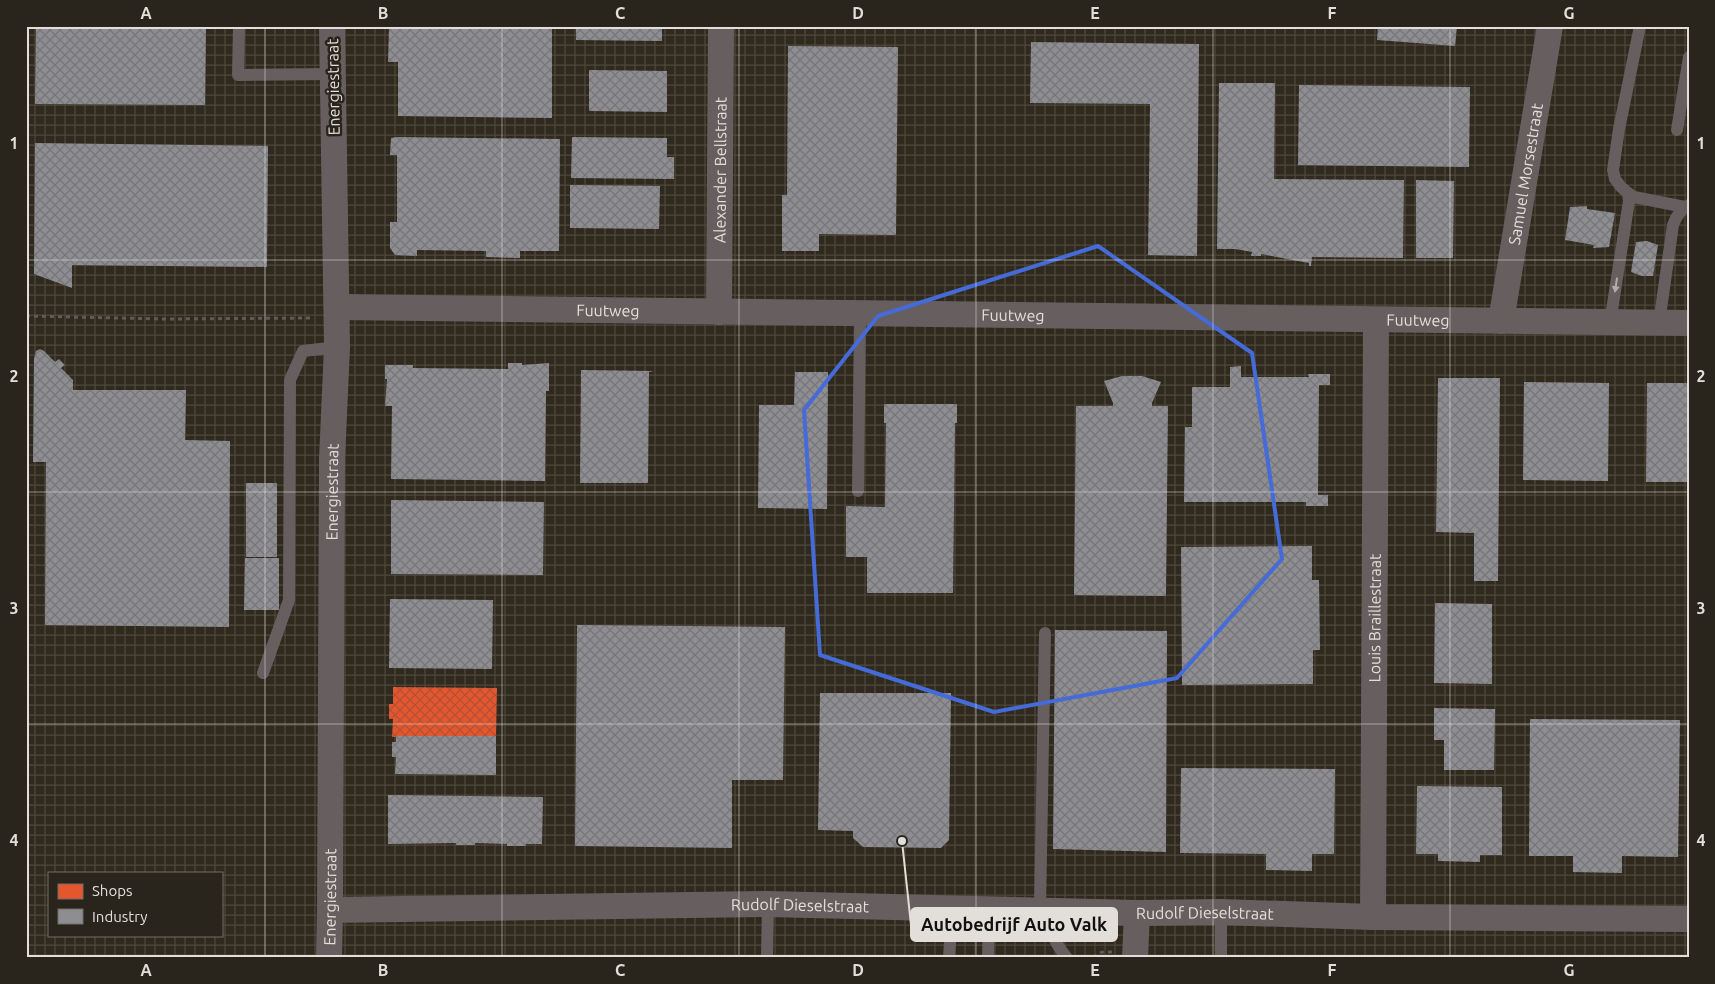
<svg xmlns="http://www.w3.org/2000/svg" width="1715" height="984" font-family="Ubuntu,sans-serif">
<defs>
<pattern id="industrial-grid" width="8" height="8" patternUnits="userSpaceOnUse" patternTransform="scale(1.25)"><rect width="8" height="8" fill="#30291d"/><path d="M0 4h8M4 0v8" fill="none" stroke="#4e483d"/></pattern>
<pattern id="shops-cross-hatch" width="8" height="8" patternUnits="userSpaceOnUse" patternTransform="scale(1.25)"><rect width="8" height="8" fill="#e4572e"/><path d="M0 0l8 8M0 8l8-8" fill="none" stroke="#b45134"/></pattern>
<pattern id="industry-cross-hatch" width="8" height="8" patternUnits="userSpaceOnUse" patternTransform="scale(1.25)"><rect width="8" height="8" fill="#8d8d92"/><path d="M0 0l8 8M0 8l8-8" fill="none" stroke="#77777a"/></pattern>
</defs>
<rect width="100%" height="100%" fill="#262420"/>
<!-- industrial -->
<path fill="url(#industrial-grid)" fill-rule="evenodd" d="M 26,26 L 1689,26 L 1689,958 L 26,958 ZM 49,873 L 221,873 L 221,935 L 49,935 Z"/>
<!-- shops -->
<path fill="url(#shops-cross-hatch)" d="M 393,687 L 497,688 L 496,736 L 392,737 L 393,719 L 389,719 L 389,704 L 393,704 Z"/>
<!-- industry -->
<g fill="url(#industry-cross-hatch)">
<path d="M 36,26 L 206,26 L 205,105 L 35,104 Z"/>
<path d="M 389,26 L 552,26 L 552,118 L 398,116 L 398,62 L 388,62 Z"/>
<path d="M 576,26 L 662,26 L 662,41 L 576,40 Z"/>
<path d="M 1378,26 L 1457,26 L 1455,46 L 1377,40 Z"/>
<path d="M 1031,42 L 1199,44 L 1197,256 L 1148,255 L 1150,104 L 1030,103 Z"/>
<path d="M 788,46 L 898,47 L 896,235 L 819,234 L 819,251 L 782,251 L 782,195 L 787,195 Z"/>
<path d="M 589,70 L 667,71 L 667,112 L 589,111 Z"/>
<path d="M 1219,83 L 1275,83 L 1274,179 L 1404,180 L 1403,258 L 1312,257 L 1311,266 L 1309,266 L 1309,263 L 1261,254 L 1261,256 L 1251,256 L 1252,252 L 1235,249 L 1217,249 Z"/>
<path d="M 1299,85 L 1470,87 L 1469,167 L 1298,165 Z"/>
<path d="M 397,137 L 560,139 L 559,251 L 520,251 L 520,258 L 486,257 L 486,251 L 417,250 L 417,256 L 395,255 L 390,248 L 390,222 L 397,222 L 397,155 L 390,155 L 391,138 Z"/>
<path d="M 572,137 L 667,138 L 667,157 L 674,157 L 674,179 L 571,178 Z"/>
<path d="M 35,143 L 268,146 L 267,267 L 72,265 L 72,288 L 34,274 Z"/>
<path d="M 1416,180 L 1454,181 L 1453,258 L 1416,258 Z"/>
<path d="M 570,185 L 660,186 L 659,229 L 570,228 Z"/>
<path d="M 1587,206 L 1587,209 L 1615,213 L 1609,247 L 1593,248 L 1594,245 L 1565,240 L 1570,207 Z"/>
<path d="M 1647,241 L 1658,245 L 1653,276 L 1642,276 L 1631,272 L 1636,242 Z"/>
<path d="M 40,349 L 44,351 L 55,362 L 59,359 L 65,365 L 61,368 L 73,380 L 73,390 L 186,390 L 185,440 L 230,441 L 229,627 L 45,625 L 46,462 L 33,462 L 34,359 L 36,351 Z"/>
<path d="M 508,363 L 522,363 L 522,365 L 549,363 L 549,391 L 546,391 L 545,481 L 391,479 L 392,406 L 385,406 L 387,379 L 385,379 L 385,365 L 413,365 L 413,368 L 508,369 Z"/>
<path d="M 1241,366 L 1241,377 L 1309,377 L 1308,374 L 1330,374 L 1330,385 L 1319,385 L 1318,495 L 1328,495 L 1328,506 L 1306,506 L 1306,502 L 1184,502 L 1185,427 L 1192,427 L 1192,387 L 1230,387 L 1230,367 Z"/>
<path d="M 581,370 L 654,371 L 649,372 L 648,483 L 580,483 Z"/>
<path d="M 795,372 L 828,372 L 827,509 L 758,508 L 759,405 L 794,405 Z"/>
<path d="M 1122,376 L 1142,376 L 1161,382 L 1152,403 L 1152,406 L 1168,406 L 1166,596 L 1074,595 L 1076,406 L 1113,406 L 1113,403 L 1104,381 Z"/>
<path d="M 1438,378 L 1500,378 L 1498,581 L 1474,581 L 1474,533 L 1436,532 Z"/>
<path d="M 1524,382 L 1609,383 L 1608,481 L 1523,480 Z"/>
<path d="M 1647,383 L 1689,383 L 1689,482 L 1646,482 Z"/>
<path d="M 884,404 L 957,404 L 957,423 L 955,423 L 953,593 L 867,593 L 867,557 L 846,557 L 846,506 L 885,507 L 886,423 L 884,423 Z"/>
<rect x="246" y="483" width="31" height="74"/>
<path d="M 391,500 L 544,502 L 543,575 L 391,574 Z"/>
<path d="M 1312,546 L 1312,580 L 1319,580 L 1320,650 L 1313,650 L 1313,684 L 1182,685 L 1181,547 Z"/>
<path d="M 245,558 L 279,558 L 279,610 L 244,610 Z"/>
<path d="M 390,599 L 493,600 L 492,669 L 389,668 Z"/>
<path d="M 1435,603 L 1492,604 L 1492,684 L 1434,683 Z"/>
<path d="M 577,625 L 785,627 L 783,780 L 732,780 L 732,848 L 575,846 Z"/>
<path d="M 1055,630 L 1167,631 L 1166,852 L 1053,849 Z"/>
<path d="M 820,693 L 951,693 L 949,840 L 941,848 L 863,847 L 853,838 L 853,831 L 818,830 Z"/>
<path d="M 1434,708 L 1495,709 L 1494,770 L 1444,770 L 1444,740 L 1434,740 Z"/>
<path d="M 1530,719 L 1680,720 L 1678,857 L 1622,856 L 1622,873 L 1573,872 L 1573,856 L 1529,856 Z"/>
<path d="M 396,736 L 496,736 L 496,775 L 395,774 L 396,757 L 392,757 L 392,742 L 396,742 Z"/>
<path d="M 1181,768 L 1335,769 L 1334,854 L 1312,854 L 1312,871 L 1266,870 L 1266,854 L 1180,853 Z"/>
<path d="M 1417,786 L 1502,787 L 1502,855 L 1480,855 L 1480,862 L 1438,861 L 1438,854 L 1416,854 Z"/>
<path d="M 388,795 L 543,797 L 542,844 L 526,844 L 526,846 L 507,846 L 507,844 L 475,843 L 475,845 L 456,845 L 456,843 L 388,844 Z"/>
</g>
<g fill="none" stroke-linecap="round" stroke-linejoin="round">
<!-- path -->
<g stroke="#605b5b" stroke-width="3" stroke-dasharray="4 4" stroke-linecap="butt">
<path d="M 26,316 L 164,319 L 314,318"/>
<path d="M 1094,958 C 1098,951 1105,952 1112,952"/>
</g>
<!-- service -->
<g stroke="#675e5f" stroke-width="12">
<path d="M 239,26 L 238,75 L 334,74"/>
<path d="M 1677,130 L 1689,57"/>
<path d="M 1628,193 L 1634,197 L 1685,207"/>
<path d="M 1610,323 L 1629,201 L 1628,193 L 1621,187 L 1615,179 L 1613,170 L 1619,129 L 1640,26"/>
<path d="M 1659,323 L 1673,225 C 1676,217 1680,209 1689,205"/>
<path d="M 858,491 L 860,314"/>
<path d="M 263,673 L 289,600 L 290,380 L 303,351 L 337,347"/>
<path d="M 1040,910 L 1045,633"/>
<path d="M 1056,910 C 1054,937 1050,937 1067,958"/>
<path d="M 767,958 L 768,904"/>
<path d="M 949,958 L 952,908"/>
<path d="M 988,958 L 989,910"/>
<path d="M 1221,958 L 1221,912"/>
</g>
<!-- minor -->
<g stroke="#675e5f" stroke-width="26">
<path id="s1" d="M 337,307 L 1689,323"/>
<path id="s2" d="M 719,312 L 721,26"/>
<path id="s3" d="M 1501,321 L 1550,26"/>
<path id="s4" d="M 330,910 L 768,904 L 1137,913 L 1221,912 L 1373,917 L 1689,919"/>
<path id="s5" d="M 1373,917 L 1376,320"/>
<path id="s6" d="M 329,958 L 330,910 L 332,459 L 337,347 L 332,26"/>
<path d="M 1135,958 L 1137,913"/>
</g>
</g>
<!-- one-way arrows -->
<defs><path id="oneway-solid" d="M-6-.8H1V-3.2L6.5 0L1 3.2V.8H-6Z" transform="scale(1.25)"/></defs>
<use fill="#b1aba9" href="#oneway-solid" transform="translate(1616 285) rotate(98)"/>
<!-- marked area -->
<path fill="none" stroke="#446bd8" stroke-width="4" stroke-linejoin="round" d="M 1098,246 L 1252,353 L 1282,559 L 1177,678 L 994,712 L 820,655 L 804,410 L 878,316 Z"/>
<!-- grid -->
<path fill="none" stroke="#e2dfda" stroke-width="1" stroke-opacity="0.55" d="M 265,26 L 265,958M 502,26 L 502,958M 739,26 L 739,958M 976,26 L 976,958M 1213,26 L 1213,958M 1450,26 L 1450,958M 26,260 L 1689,260M 26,492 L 1689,492M 26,724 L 1689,724"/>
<g text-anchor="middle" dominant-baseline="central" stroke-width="5" stroke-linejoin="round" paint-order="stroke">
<!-- street labels -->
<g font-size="16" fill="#e2dfda" stroke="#29251d">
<text transform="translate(333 87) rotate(-91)">Energiestraat</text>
<text stroke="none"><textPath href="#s2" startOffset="142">Alexander Bellstraat</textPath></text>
<text stroke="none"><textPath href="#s3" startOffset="149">Samuel Morsestraat</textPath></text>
<text stroke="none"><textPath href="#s1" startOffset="271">Fuutweg</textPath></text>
<text stroke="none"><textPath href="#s1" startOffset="676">Fuutweg</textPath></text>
<text stroke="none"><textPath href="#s1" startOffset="1081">Fuutweg</textPath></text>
<text stroke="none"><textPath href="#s6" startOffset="466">Energiestraat</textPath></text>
<text stroke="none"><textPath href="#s5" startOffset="299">Louis Braillestraat</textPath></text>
<text stroke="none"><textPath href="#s6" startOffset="61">Energiestraat</textPath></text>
<text stroke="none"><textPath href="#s4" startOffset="470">Rudolf Dieselstraat</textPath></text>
<text stroke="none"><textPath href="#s4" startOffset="875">Rudolf Dieselstraat</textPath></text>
</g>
</g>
<!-- callouts -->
<path fill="none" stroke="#e2dfda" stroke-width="2" d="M902 841L911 925"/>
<circle fill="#e2dfda" stroke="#29251d" stroke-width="2" cx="902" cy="841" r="5"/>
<rect fill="#e2dfda" stroke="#e2dfda" stroke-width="2" x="911" y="908" width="206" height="33" rx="5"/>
<g font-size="18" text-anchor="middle" font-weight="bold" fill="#111">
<text x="1014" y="931">Autobedrijf Auto Valk</text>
</g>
<!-- border -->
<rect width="1715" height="984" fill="none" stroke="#29251d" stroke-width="55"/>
<!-- legend -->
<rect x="48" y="872" width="175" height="65" fill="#29251d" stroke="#736f69"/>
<rect x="58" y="884" width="25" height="15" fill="#e4572e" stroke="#736f69"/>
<text x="92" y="896" font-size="15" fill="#e2dfda">Shops</text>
<rect x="58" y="909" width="25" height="15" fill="#8d8d92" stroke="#736f69"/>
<text x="92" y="922" font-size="15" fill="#e2dfda">Industry</text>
<rect x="28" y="28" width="1660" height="928" fill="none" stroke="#e2dfda" stroke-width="2"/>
<g font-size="16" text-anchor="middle" font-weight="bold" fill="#e2dfda">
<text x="146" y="19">A</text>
<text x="383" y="19">B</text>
<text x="620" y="19">C</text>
<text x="858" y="19">D</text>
<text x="1095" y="19">E</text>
<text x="1332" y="19">F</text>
<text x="1569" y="19">G</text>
<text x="14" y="149">1</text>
<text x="1701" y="149">1</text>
<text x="14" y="382">2</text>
<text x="1701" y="382">2</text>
<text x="14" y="614">3</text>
<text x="1701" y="614">3</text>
<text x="14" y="846">4</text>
<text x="1701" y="846">4</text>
<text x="146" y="976">A</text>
<text x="383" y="976">B</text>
<text x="620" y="976">C</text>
<text x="858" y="976">D</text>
<text x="1095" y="976">E</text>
<text x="1332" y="976">F</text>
<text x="1569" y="976">G</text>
</g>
</svg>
